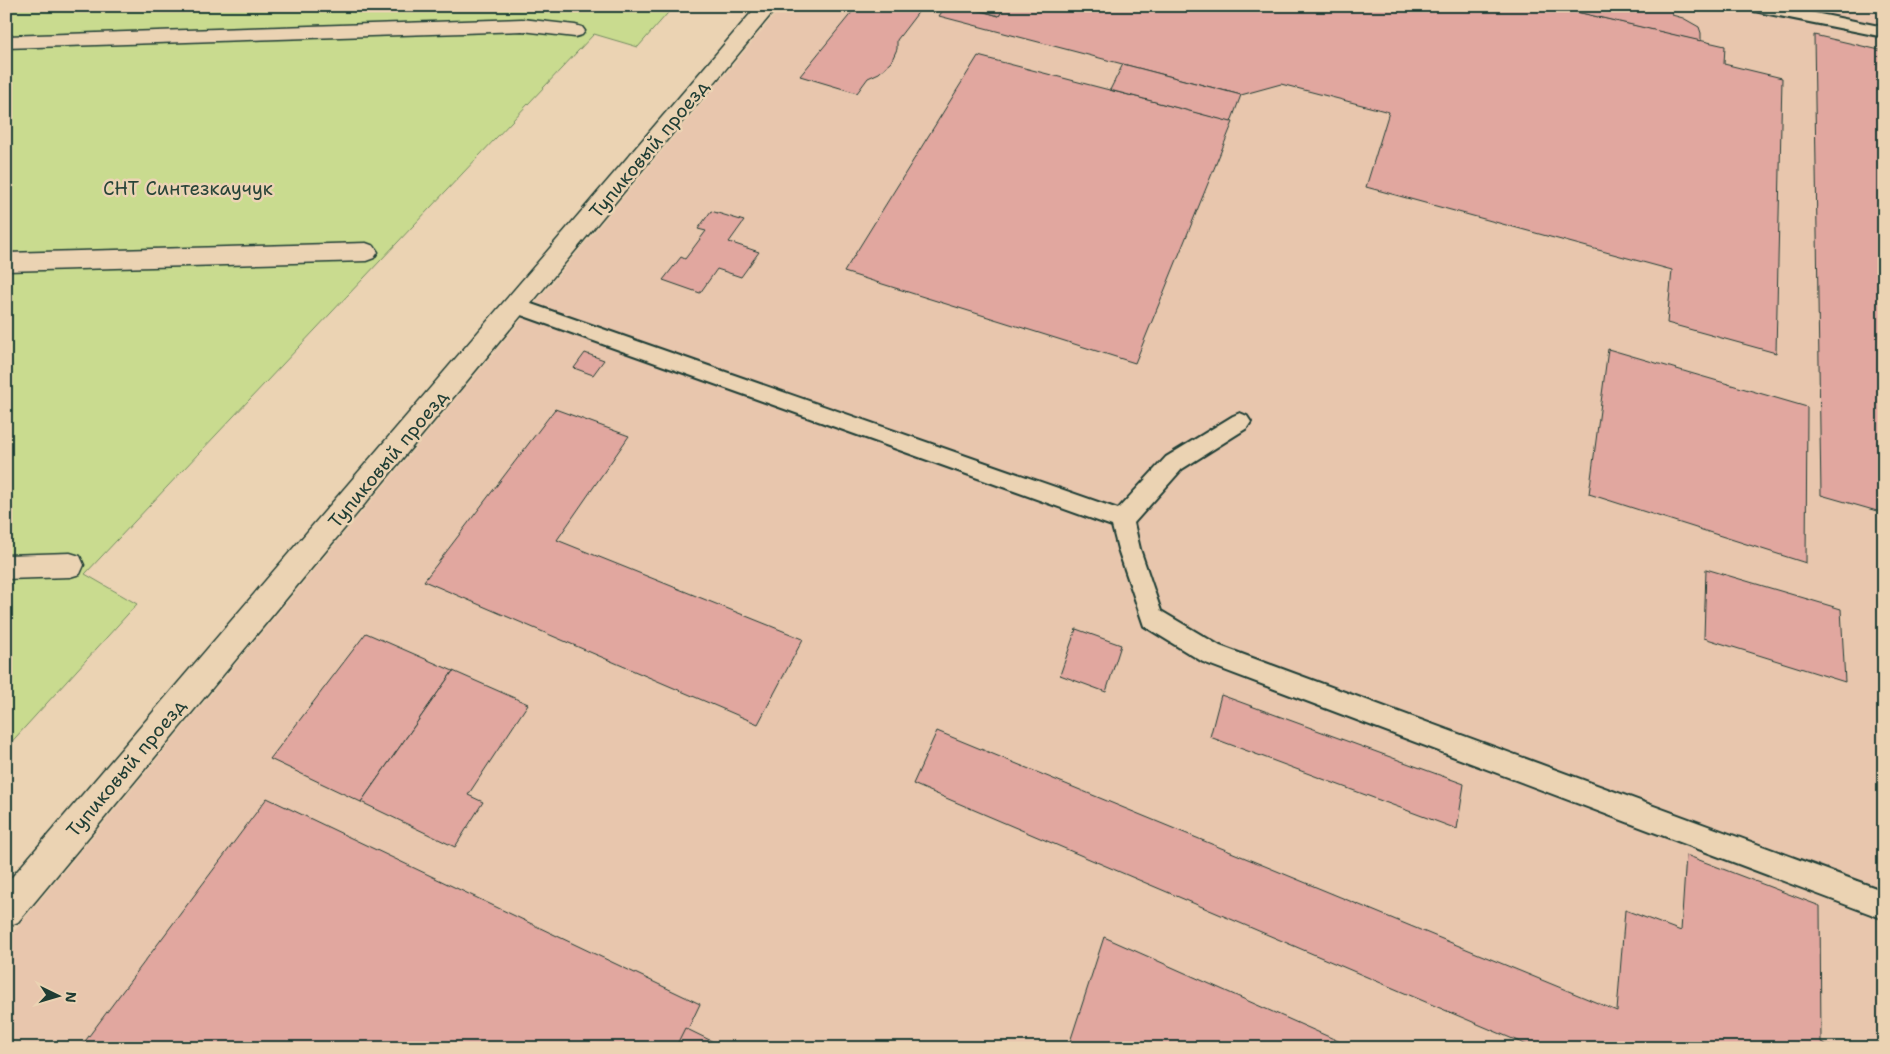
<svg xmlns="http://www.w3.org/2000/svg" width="1890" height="1054" font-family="'Shantell Sans',sans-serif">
<rect width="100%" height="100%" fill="#ebd3b3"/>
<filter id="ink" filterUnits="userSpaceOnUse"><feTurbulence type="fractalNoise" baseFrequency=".02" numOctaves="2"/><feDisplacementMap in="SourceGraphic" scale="10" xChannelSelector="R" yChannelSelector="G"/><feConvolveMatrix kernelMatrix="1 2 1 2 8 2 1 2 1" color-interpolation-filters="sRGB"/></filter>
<g filter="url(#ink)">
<!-- built -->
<path fill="#e8c6ad" d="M 782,6 L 1884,6 L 1884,1048 L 6,1048 L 6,941 Z"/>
<!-- green -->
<path fill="#c9db8f" stroke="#748c62" d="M 6,6 L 674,6 L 638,47 L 594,34 L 85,574 L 137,604 L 6,748 Z"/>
<!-- building -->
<g fill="#e1a79f" stroke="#1f3d34">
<path d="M 857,6 L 923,6 L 897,40 L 897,49 L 891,62 L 879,73 L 868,78 L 857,93 L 800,76 Z"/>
<path d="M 946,6 L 962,6 L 999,16 L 1005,6 L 1551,6 L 1725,46 L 1724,64 L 1782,78 L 1776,353 L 1667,323 L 1672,270 L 1366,187 L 1389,112 L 1281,84 L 1241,95 L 939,16 Z"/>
<path d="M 965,6 L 1005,6 L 999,16 Z"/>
<path d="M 1551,6 L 1673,6 L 1672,15 L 1683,18 L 1699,27 L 1701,33 L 1701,41 Z"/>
<path d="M 1814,35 L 1884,51 L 1884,513 L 1821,495 Z"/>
<path d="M 978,56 L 1233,122 L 1135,363 L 844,272 Z"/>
<path d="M 1123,64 L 1241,95 L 1231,122 L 1110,90 Z"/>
<path d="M 711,211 L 744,221 L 729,242 L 759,252 L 741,277 L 717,269 L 700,293 L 663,280 L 681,257 L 685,259 L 706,231 L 698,229 Z"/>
<path d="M 1608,349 L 1807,407 L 1806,563 L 1589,494 Z"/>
<path d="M 585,353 L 604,360 L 593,375 L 574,368 Z"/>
<path d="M 555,409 L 629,436 L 557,540 L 803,639 L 758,724 L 424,581 Z"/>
<path d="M 1706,569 L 1841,609 L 1845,682 L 1704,638 Z"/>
<path d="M 1076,629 L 1121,645 L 1106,692 L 1060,675 Z"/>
<path d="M 366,633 L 453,671 L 361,802 L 270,759 Z"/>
<path d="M 453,671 L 528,704 L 468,795 L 483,802 L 455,847 L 361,802 Z"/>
<path d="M 1221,695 L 1464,784 L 1457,829 L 1210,737 Z"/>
<path d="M 937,731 L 1617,1011 L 1625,910 L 1681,931 L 1686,855 L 1820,906 L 1821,1042 L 1834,1048 L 1534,1048 L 913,784 Z"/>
<path d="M 267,798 L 700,1004 L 679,1048 L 80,1048 Z"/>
<path d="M 1104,937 L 1354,1048 L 1068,1048 Z"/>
<path d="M 685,1028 L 726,1048 L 675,1048 Z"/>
</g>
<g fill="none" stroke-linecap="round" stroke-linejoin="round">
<!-- lane casing -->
<g stroke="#1f3d34" stroke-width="4">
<g id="lane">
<path d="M 1746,6 L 1780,6 L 1884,27 L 1884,37 L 1754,11 L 1748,9 Z"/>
<path d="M 517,299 L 1118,509 L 1166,457 L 1233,416 L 1240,413 L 1247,416 L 1251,422 L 1247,428 L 1182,469 L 1134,523 L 1140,549 L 1161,611 L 1220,646 L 1884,891 L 1884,919 L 1203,662 L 1144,626 L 1118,549 L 1112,526 L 510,311 L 507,306 L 510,301 Z"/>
</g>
</g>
<!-- street casing -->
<g stroke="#1f3d34" stroke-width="3">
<g id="street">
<path d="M 757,6 L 778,6 L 18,922 L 6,927 L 6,884 Z"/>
<path d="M 522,19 L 575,25 L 582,27 L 585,31 L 582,35 L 575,37 L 522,31 L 6,48 L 6,36 Z"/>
<path d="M 366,243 L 374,246 L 378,252 L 374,258 L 366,261 L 6,271 L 6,253 Z"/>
<path d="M 70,553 L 80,556 L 84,565 L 80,574 L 70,577 L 6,579 L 6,555 Z"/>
</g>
</g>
<!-- lane -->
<use href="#lane" fill="#ebd3b3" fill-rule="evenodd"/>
<!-- street -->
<use href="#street" fill="#ebd3b3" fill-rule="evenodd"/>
</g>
</g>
<g text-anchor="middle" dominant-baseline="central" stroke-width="5" stroke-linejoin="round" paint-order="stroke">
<!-- street labels -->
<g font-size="19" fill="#1f3d34" stroke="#ebd3b3">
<text transform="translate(649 149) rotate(-50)">Тупиковый проезд</text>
<text transform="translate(388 459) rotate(-50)">Тупиковый проезд</text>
<text transform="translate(126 768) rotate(-50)">Тупиковый проезд</text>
</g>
<!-- park labels -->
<g font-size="19" fill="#284539" stroke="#ebd3b3">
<text x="188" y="188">СНТ Синтезкаучук</text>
</g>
</g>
<!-- margin -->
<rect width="1890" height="1054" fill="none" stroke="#ebd3b3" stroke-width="25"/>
<rect x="12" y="12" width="1865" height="1029" fill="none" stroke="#1f3d34" stroke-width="2" filter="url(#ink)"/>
<!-- north arrow -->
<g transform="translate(58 996) rotate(95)" stroke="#ebd3b3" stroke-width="4" paint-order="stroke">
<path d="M0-4L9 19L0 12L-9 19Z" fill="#1f3d34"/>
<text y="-8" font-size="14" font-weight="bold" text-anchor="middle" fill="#1f3d34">N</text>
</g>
</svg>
